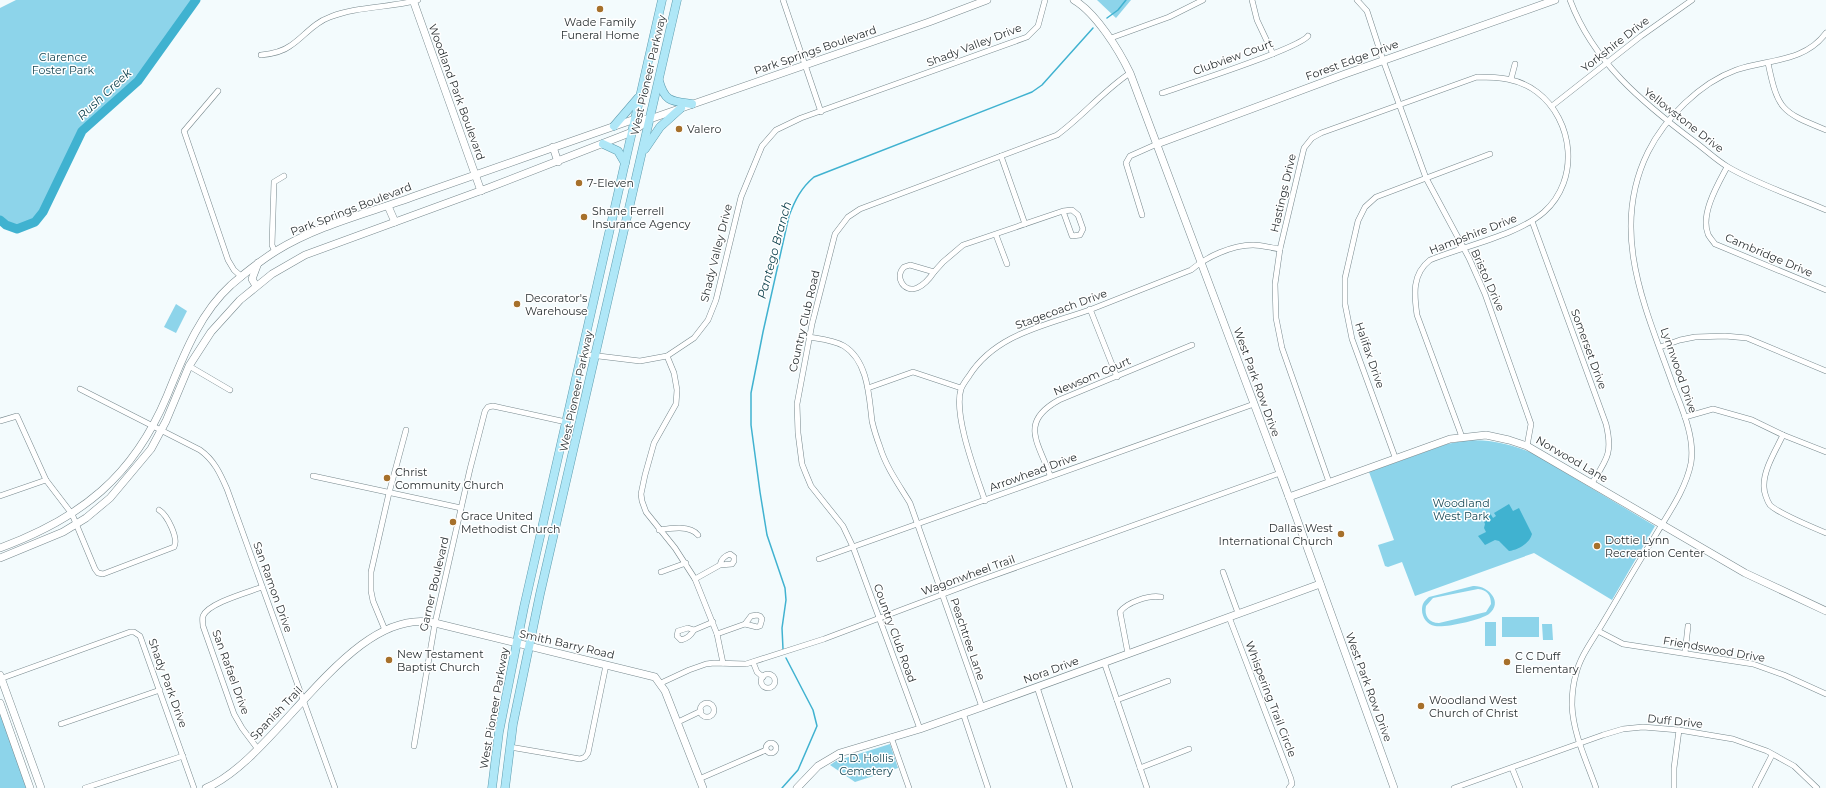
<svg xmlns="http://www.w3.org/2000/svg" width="1826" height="788" font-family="Montserrat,sans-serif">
<rect width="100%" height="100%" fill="#f3fbfd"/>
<!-- green -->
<g fill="#8dd4ea" fill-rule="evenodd">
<path d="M 16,0 L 196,0 L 138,81 L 82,131 L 43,212 L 35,222 L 17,229 L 6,225 L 0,220 L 0,8 Z"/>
<path d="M 1097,0 L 1131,0 L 1116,18 Z"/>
<path d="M 176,304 L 187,311 L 176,333 L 164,327 Z"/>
<path d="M 1468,440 C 1492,440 1512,444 1534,454 L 1655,526 L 1612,600 L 1534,553 L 1415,596 L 1402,562 L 1388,567 L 1385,566 L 1378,545 L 1394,540 L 1369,472 L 1447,444 Z"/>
<path d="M 1473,586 C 1488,585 1504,602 1489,614 C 1481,620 1445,628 1435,626 C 1427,625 1422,617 1422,610 C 1422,604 1424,601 1429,597 ZM 1478,589 C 1487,590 1491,595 1491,604 L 1486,612 L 1439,623 C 1429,623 1424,616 1426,606 L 1433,598 Z"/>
<rect x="1502" y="617" width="37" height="20"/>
<rect x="1485" y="622" width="11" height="24"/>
<path d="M 1542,624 L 1552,624 L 1553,640 L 1543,640 Z"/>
<path d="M 0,705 L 30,788 L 0,788 Z"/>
<path d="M 890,744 L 898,768 L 855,782 L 830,765 L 836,761 Z"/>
</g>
<!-- water -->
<path fill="#40b2d0" d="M 1509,504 L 1513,511 L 1519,508 L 1532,534 C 1530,543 1518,550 1509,551 L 1499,541 L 1495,540 L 1485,545 L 1478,536 L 1486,532 L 1484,528 L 1485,524 L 1482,517 L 1490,513 L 1493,518 L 1496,516 L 1494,513 Z"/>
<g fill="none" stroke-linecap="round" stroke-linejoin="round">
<!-- stream -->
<g stroke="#40b2d0" stroke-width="1.5">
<path d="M 1107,18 L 1118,10 L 1126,0"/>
<path d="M 783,649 L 782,628 L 786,600 L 785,588 L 767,535 L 760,492 L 751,425 L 751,393 L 763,332 L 789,216 C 795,200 801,188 814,177 L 1032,92 L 1042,85 L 1093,28"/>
<path d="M 782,788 L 798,770 L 817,726 L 813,710 L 786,658"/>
</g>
<!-- river -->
<path stroke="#40b2d0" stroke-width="9" d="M 0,220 L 6,225 L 17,229 L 35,222 L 43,212 L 82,131 L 138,81 L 196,0"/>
<!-- street casing -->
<g stroke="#77888d" stroke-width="6">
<g id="street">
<path d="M 783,0 L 821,112"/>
<path d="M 1252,0 L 1257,20 L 1273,54"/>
<path d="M 1357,0 L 1367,11 L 1383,60 L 1426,178 L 1469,258 L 1485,294 L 1531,424 L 1527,446"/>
<path d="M 1570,0 C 1593,62 1643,103 1695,142 C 1706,150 1716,160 1728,167 C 1759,185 1794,196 1826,210"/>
<path d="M 1111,38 L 1169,17 L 1203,0"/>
<path d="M 261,55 C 271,54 282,52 290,46 C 304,37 313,23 330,17 C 358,6 389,8 418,0"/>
<path d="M 1768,63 C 1778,111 1782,112 1826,130"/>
<path d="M 1511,79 L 1515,64"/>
<path d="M 218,91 L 184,131 L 228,260 L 234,270 L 242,277"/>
<path d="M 1162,93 C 1185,85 1298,49 1308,36"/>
<path d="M 1552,106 L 1641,36 L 1692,0"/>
<path d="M 1001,156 L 1025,224"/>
<path d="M 1727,167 C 1718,184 1700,214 1708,234 C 1709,237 1713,241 1715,244 L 1826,290"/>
<path d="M 1142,215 L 1126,163 L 1130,156 L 1157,144"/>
<path d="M 1532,221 L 1606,424 C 1613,453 1607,459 1592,483"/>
<path d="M 996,235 L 1007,264"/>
<path d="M 275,252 L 272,245 L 274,182 L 284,176"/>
<path d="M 910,265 L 934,272 C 930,278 924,285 917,288 C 904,293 894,277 904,267 Z"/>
<path d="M 934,272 L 943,262 L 963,245 L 1063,211 L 1072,210 L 1078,215 L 1083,229 L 1080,235 L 1072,236 L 1063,211"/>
<path d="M 1090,309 L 1117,377"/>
<path d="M 809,337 C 821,339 834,340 844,346 C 868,361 869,396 872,421 C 874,430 877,439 880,447 C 886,467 899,485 910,503 L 982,707"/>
<path d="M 1660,347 L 1680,340 L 1695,337 L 1725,336 L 1747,338 L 1826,371"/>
<path d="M 582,354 L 640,361 L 667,356 L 694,338 L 708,320 L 716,300 L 741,197 L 762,146 L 776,130 L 801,118 L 1027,37 L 1038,26 L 1045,0"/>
<path d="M 667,356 L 674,373 L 677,390 L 676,404 L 654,443 L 645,475 L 641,494 L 642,501 L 646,512 L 675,548 L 695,579 L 717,634 L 723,663"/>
<path d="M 189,366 L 230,390"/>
<path d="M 868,388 L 913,372 L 961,388"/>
<path d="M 80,389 L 200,450 C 214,460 220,473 227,489 L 335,788"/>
<path d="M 1685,417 L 1713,409 L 1752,420 L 1783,435 L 1826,452"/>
<path d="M 0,421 L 17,416 L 46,480 L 0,496"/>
<path d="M 1783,435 C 1776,450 1763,470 1764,487 C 1764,492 1767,501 1770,505 C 1778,513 1814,528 1826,533"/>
<path d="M 1395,457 L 1352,339 L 1345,304 L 1345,278 L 1358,221 L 1365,207 L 1376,197 L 1490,154"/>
<path d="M 1050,475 C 1038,442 1019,422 1059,400 L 1192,345"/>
<path d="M 313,476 L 461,508"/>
<path d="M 46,480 L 72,514 L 95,569 L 98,573 L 103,574 L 174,547 C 179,538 167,515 159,510"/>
<path d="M 1329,482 L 1282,348 L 1276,318 L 1275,284 L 1280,249 L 1304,148 L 1312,138 L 1321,133 L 1477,77 C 1498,77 1519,78 1537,92 C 1574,120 1580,180 1544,212 C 1518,235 1464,246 1430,260 C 1412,274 1414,294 1417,315 L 1462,437"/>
<path d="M 985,501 C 976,474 953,415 961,389 C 963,384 967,379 969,376 C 996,333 1048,325 1092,309 C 1125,296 1158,283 1191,270 C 1206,257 1232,245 1253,245 C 1262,245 1271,248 1280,249"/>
<path d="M 659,530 C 671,528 690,525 698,535"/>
<path d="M 819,559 L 1254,404"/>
<path d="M 661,572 L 686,563"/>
<path d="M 1223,572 L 1238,613"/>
<path d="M 695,579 L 720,565 C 721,559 724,556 730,554 L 734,557 L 734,561 L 732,564 L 720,565"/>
<path d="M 757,615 L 760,616 L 762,619 L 760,626 L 757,627 L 745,624 L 751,616 Z"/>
<path d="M 1229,617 L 1291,779 L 1292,784 L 1289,788"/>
<path d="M 688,628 L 694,630 C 690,636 688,638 681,640 L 677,636 L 678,631 Z"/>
<path d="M 385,630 L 373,601 L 371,591 L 371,572 L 389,493 L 406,430"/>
<path d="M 694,630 L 713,622"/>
<path d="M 1598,631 L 1623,644 L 1753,664 L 1784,675 L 1826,694"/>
<path d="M 717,634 L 745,624"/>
<path d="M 1685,653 L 1688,626"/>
<path d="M 1128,654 L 1120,612 C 1127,602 1149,595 1161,597"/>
<path d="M 753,662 L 757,672 L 763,677"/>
<path d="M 1104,662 L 1147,788"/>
<circle cx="768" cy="681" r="7"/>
<path d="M 0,679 L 130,632 L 134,632 L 140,636 L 194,788"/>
<path d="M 661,683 L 689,670 L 706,664 L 714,663 L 746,664 L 824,639 L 978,581 L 1280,473"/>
<path d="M 1037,687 L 1070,788"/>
<path d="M 1117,700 L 1168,681"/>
<circle cx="707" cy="710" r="7"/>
<path d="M 963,713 L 988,788"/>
<path d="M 678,722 L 701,711"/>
<path d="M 61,724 L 160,690"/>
<path d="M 920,729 L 853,547 L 843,526 L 811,486 L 806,474 L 802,464 L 798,433 L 797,404 L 812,324 L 835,234 L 848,217 L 860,209 L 1057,135 C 1083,116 1103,91 1130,73"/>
<path d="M 891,737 L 909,788"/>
<circle cx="771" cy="748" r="5"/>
<path d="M 414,746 L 435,623 L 470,469 L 485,411 L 488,407 L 493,406 L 566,422"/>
<path d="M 510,747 L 580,759 L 585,757 L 588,753 L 606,665"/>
<path d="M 257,748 L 242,728 L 234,714 L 203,626 C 203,623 202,619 203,616 C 208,603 249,592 262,587"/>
<path d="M 1140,768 L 1189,749"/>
<path d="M 1512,768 L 1520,788"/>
<path d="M 699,779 L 766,750"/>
<path d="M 85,788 L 183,756"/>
<path d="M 1454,788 L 1603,735 L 1623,729 L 1643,727 L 1679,730 L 1733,739 L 1767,751 L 1794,766 L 1817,788"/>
<path d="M 1596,788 C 1587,762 1573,734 1572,705 C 1572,695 1573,684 1576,674 C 1580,657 1592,641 1601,626 C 1619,596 1636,566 1655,536 C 1668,514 1686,489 1691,463 C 1695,438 1683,411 1674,388 C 1647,311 1608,233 1648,152 C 1665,118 1700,83 1736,70 C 1767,59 1804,63 1826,33"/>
<path d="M 1674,788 L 1674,768 L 1679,730"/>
<path d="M 1755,788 L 1772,755"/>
</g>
</g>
<!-- secondary casing -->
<g stroke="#77888d" stroke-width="8">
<g id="secondary">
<path d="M 413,0 L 481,191"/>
<path d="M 1074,0 C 1096,13 1119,50 1130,73 L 1289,497 L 1394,788"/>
<path d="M 1157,144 L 1345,74 L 1555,0"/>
<path d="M 553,147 L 558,162"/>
<path d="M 388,206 L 395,222"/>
<path d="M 256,286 L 252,279 L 258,263"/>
<path d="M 1289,497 L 1450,439 L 1486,435 L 1509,440 L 1527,446 L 1745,573 L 1826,611"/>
<path d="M 0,548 C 81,518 133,477 167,396 C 183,357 199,314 231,285 C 245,273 260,261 276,251 C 318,225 369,213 415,196 C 488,170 562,145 635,119 L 650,119"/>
<path d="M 0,558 L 63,532 L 86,518 L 110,498 L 151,449 L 166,421 L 189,366 L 211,332 L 240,300 L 272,274 L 305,255 L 488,188 L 632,132 L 650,119 L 929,22 L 987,0"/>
<path d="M 0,675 L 41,788"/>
<path d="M 0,703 L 30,788"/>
<path d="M 206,788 C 278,758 350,604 435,623 L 655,677 L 665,691 L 703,788"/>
<path d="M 797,788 L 818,766 L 840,753 L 920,729 L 982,707 L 1320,584"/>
</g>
</g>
<!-- primary casing -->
<g stroke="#5e9daf" stroke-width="9">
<g id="primary">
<path d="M 659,81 C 665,102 671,101 692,104"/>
<path d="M 614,126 L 638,98"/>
<path d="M 603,144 L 618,151 L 625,163"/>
<path d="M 645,149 L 660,127 L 681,108"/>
<path d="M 492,788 L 499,732 L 524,607 L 662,0"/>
<path d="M 505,788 L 513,724 L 540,594 L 677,0"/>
</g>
</g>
<!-- street -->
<use href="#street" stroke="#fff" stroke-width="5"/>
<!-- secondary -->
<use href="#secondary" stroke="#fff" stroke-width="7"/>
<!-- primary -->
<use href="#primary" stroke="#afe7f7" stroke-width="8"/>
</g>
<!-- markers -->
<g fill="#a6702b" stroke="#fff" stroke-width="1.5">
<circle cx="600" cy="9" r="4"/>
<circle cx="679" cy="129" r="4"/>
<circle cx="579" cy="183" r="4"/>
<circle cx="584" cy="217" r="4"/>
<circle cx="517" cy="304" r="4"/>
<circle cx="387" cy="478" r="4"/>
<circle cx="453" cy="522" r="4"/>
<circle cx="1341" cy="534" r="4"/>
<circle cx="1597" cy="546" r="4"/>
<circle cx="389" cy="660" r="4"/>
<circle cx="1507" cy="662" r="4"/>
<circle cx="1421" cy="706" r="4"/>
</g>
<g text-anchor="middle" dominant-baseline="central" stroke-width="3" stroke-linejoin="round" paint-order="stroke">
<!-- poi labels -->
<g font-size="11" fill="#2a3133" stroke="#fff" text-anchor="start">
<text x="600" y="22" text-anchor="middle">Wade Family<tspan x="600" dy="13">Funeral Home</tspan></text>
<text x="687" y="129">Valero</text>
<text x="587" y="183">7-Eleven</text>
<text x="592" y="211">Shane Ferrell<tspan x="592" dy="13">Insurance Agency</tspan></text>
<text x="525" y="298">Decorator's<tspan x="525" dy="13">Warehouse</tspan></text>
<text x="395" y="472">Christ<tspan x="395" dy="13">Community Church</tspan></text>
<text x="461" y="516">Grace United<tspan x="461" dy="13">Methodist Church</tspan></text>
<text x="1333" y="528" text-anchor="end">Dallas West<tspan x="1333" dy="13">International Church</tspan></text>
<text x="1605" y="540">Dottie Lynn<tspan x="1605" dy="13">Recreation Center</tspan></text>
<text x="397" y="654">New Testament<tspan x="397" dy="13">Baptist Church</tspan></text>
<text x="1515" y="656">C C Duff<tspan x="1515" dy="13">Elementary</tspan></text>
<text x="1429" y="700">Woodland West<tspan x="1429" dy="13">Church of Christ</tspan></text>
</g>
<!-- street labels -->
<g font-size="11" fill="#2a3133" stroke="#fff">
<text transform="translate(1615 44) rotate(-38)">Yorkshire Drive</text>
<text transform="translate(974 45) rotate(-21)">Shady Valley Drive</text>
<text transform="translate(815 50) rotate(-19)">Park Springs Boulevard</text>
<text transform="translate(1233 57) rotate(-20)">Clubview Court</text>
<text transform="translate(1352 60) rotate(-20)">Forest Edge Drive</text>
<text transform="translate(648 75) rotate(-77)">West Pioneer Parkway</text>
<text transform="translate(457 92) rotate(70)">Woodland Park Boulevard</text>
<text transform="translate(1684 120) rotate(38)">Yellowstone Drive</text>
<text transform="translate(1283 193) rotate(-77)">Hastings Drive</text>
<text transform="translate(351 209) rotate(-21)">Park Springs Boulevard</text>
<text transform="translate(1473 234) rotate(-21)">Hampshire Drive</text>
<text transform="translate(716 253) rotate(-76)">Shady Valley Drive</text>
<text transform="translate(1769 255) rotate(23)">Cambridge Drive</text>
<text transform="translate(1488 280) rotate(66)">Bristol Drive</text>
<text transform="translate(1061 309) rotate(-20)">Stagecoach Drive</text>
<text transform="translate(804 321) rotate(-77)">Country Club Road</text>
<text transform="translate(1589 349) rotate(70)">Somerset Drive</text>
<text transform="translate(1370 355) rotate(71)">Halifax Drive</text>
<text transform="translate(1679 370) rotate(71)">Lynnwood Drive</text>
<text transform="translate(1092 376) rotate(-23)">Newsom Court</text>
<text transform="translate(1257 382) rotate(70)">West Park Row Drive</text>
<text transform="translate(576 391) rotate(-78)">West Pioneer Parkway</text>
<text transform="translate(1572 459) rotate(30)">Norwood Lane</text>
<text transform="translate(1033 472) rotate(-20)">Arrowhead Drive</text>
<text transform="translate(968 575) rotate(-20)">Wagonwheel Trail</text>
<text transform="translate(434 584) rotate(-77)">Garner Boulevard</text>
<text transform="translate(273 587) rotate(70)">San Ramon Drive</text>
<text transform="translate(895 633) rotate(70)">Country Club Road</text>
<text transform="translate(968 639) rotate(71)">Peachtree Lane</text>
<text transform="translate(567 644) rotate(13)">Smith Barry Road</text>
<text transform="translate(1714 649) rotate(10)">Friendswood Drive</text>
<text transform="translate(1051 670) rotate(-20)">Nora Drive</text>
<text transform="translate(231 672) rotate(70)">San Rafael Drive</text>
<text transform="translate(168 683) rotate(70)">Shady Park Drive</text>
<text transform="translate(1369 687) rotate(70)">West Park Row Drive</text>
<text transform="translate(1271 699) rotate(69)">Whispering Trail Circle</text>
<text transform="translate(494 708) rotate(-80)">West Pioneer Parkway</text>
<text transform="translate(276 713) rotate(-46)">Spanish Trail</text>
<text transform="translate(1675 721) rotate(6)">Duff Drive</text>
</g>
<!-- park labels -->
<g font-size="11" fill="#164754" stroke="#fff">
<text x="63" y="57">Clarence<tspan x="63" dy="13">Foster Park</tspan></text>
<text x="1461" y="503">Woodland<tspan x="1461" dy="13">West Park</tspan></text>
<text x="866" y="758">J. D. Hollis<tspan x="866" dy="13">Cemetery</tspan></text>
</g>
<!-- water labels -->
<g font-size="12" font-style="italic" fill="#083d49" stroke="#fff">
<text transform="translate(104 94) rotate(-43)">Rush Creek</text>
<text transform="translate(774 250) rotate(-75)">Pantego Branch</text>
</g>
</g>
</svg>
